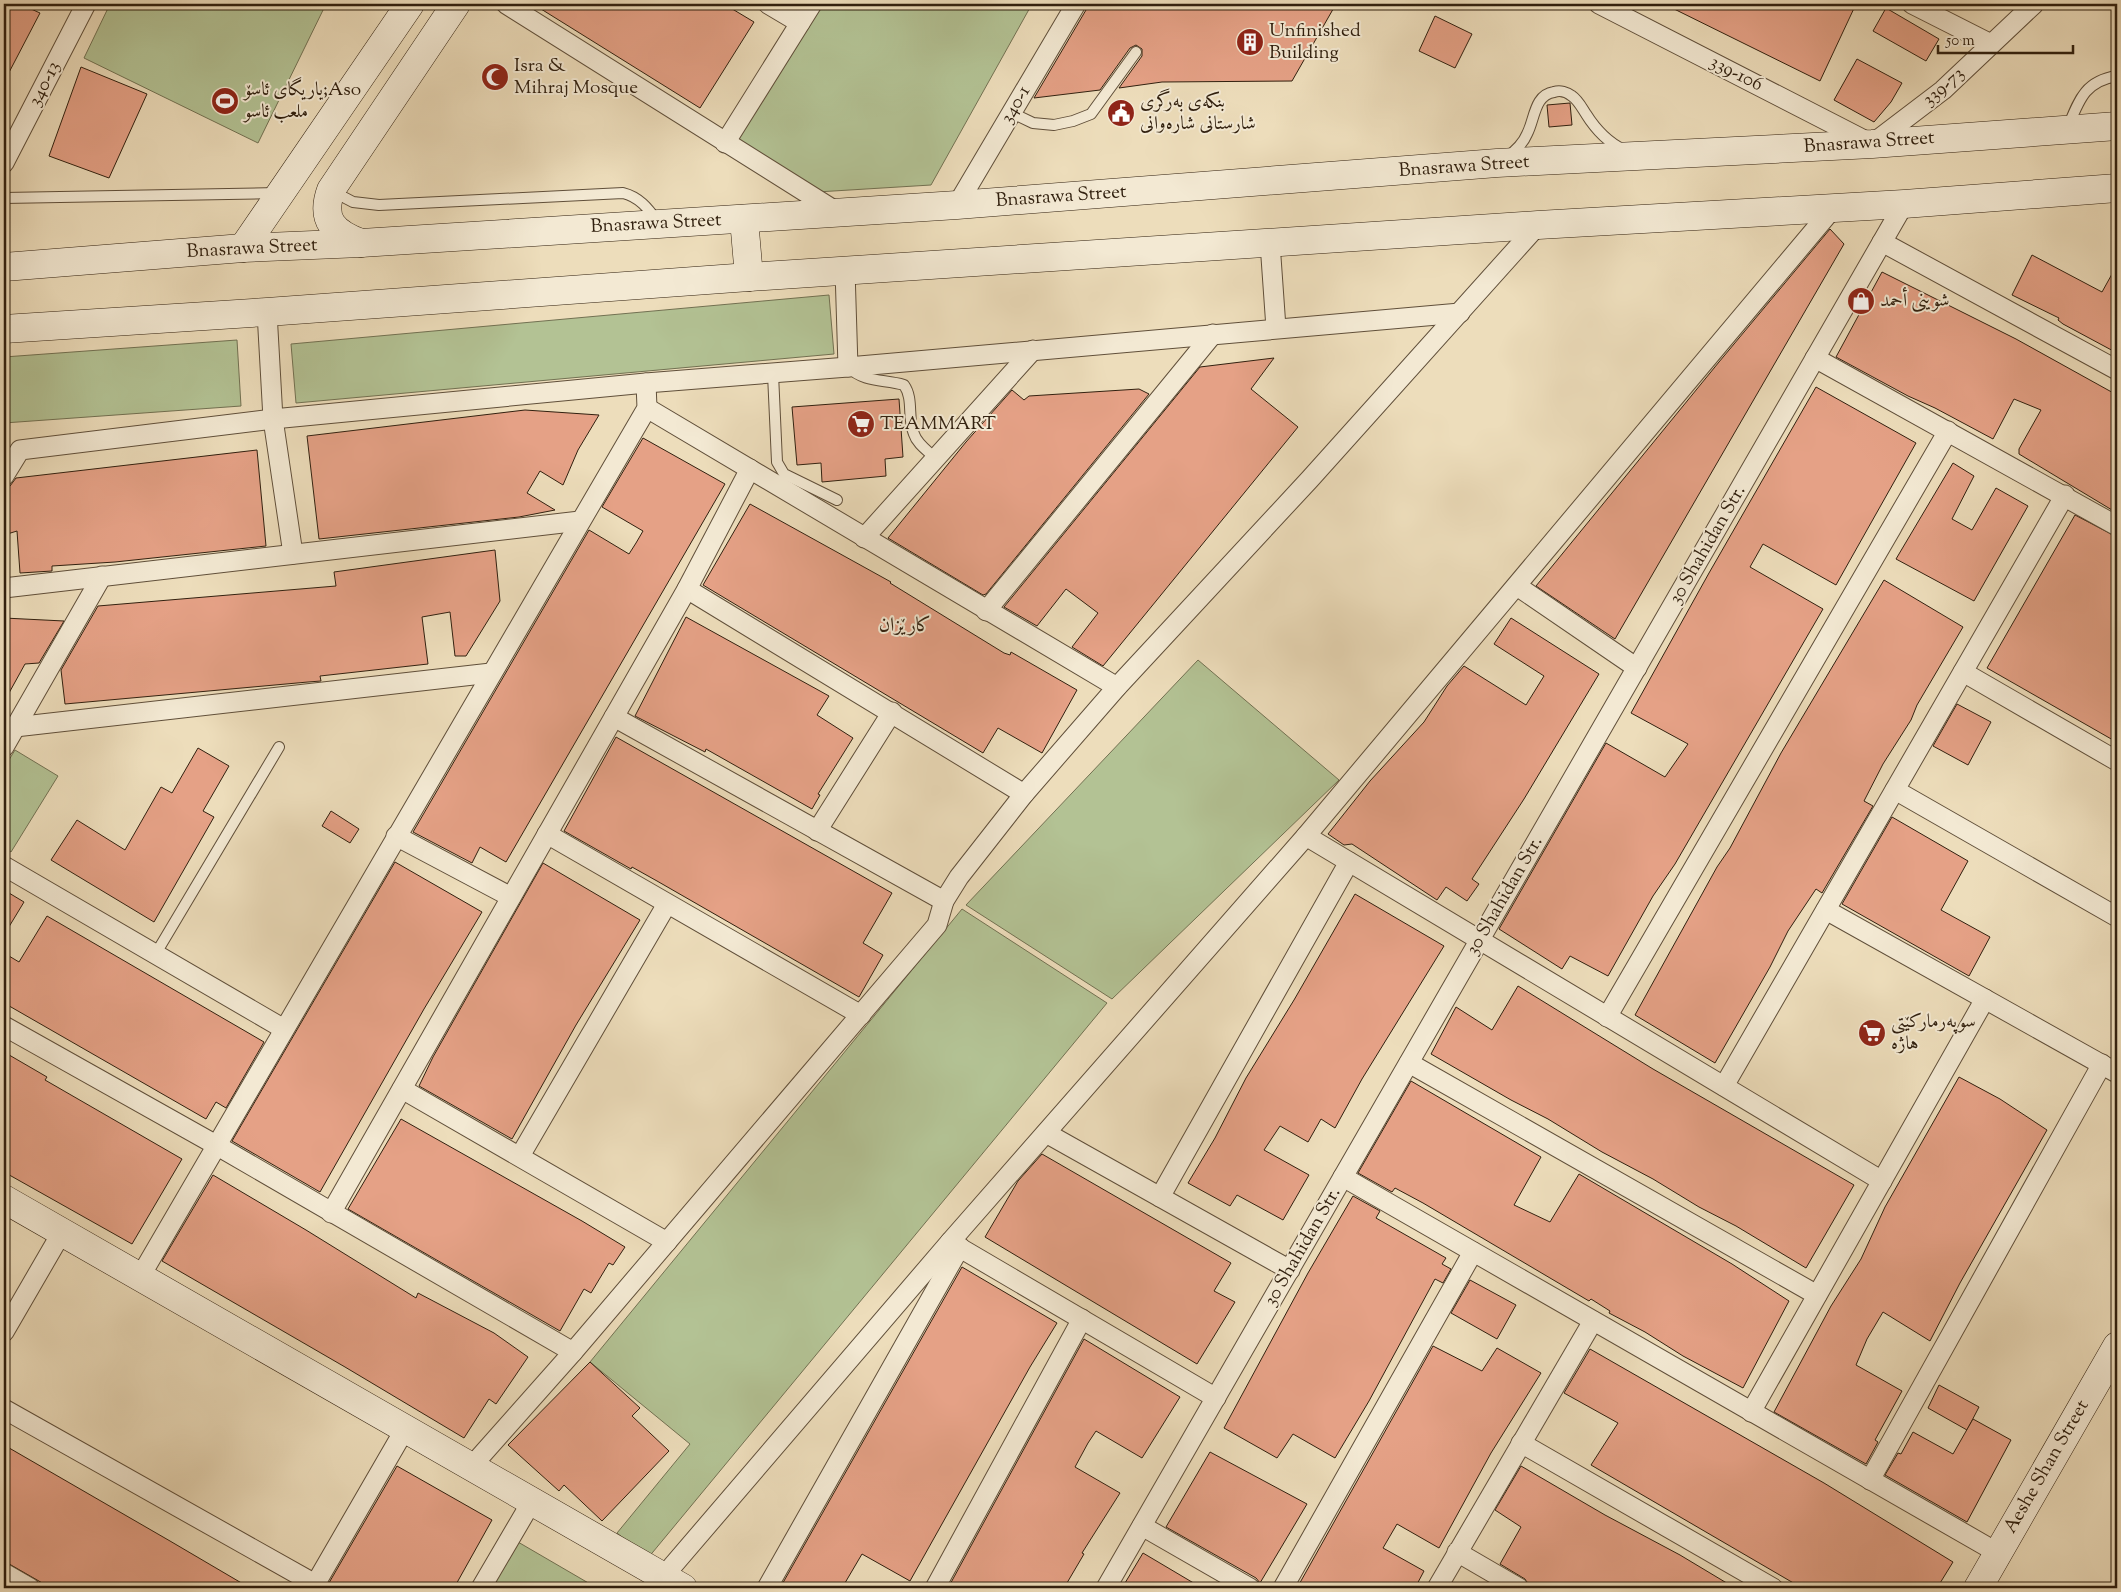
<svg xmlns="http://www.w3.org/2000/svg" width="2121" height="1592" font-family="'Sorts Mill Goudy',Amiri,serif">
<rect width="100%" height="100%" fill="#edddbb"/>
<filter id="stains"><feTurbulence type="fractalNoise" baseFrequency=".004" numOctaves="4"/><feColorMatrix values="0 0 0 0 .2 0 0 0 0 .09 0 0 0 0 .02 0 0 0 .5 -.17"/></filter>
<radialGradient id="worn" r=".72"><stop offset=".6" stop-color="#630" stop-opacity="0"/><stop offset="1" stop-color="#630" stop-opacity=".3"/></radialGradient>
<!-- green -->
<g fill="#b3c294" stroke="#727152">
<path d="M 110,4 L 326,4 L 258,143 L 84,58 Z"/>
<path d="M 806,4 L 1032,4 L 931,185 L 817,192 L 724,135 Z"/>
<path d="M 829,295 L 834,354 L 296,403 L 291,344 Z"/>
<path d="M 237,340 L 241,406 L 4,423 L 4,357 Z"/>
<path d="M 1198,660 L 1339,780 L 1112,999 L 966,905 Z"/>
<path d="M 15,750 L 58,776 L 11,852 L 4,847 L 4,768 Z"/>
<path d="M 962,909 L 1107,1003 L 648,1558 L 617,1533 L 690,1444 L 590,1362 Z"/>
<path d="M 518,1542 L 597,1588 L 490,1588 Z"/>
</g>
<!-- building -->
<g fill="#e5a186" stroke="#31200f">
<path d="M 4,4 L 20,4 L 40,13 L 4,82 Z"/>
<path d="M 533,4 L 724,4 L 754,22 L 700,108 Z"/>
<path d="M 1087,4 L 1336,4 L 1292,81 L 1162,82 L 1119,88 L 1142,56 L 1142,49 L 1136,45 L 1130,48 L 1100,90 L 1034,98 L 1086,10 Z"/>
<path d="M 1664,4 L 1856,4 L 1820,81 Z"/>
<path d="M 1886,8 L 1939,39 L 1926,61 L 1873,31 Z"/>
<path d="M 1435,16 L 1472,34 L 1455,68 L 1419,51 Z"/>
<path d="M 1857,59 L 1902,83 L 1891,102 L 1874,122 L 1834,100 Z"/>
<path d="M 81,67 L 147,94 L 109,178 L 49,156 Z"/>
<path d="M 1570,103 L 1572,125 L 1549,127 L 1547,105 Z"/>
<path d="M 1830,229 L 1844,244 L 1615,639 L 1536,586 L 1719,362 Z"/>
<path d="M 2032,255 L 2102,292 L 2117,265 L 2117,353 L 2063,324 L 2058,320 L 2059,318 L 2012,295 Z"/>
<path d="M 1882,272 L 2016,339 L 2117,395 L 2117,513 L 2019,454 L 2019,449 L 2041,410 L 2014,399 L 1993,439 L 1935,408 L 1908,396 L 1836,357 Z"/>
<path d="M 1274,358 L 1251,389 L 1298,427 L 1103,666 L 1072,647 L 1098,613 L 1066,589 L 1037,626 L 1004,607 L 1200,367 Z"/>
<path d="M 1816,387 L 1916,443 L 1836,585 L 1763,544 L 1750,567 L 1823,609 L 1675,864 L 1653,896 L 1608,976 L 1570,956 L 1562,969 L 1499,929 L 1606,743 L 1665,777 L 1688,744 L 1631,713 L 1709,573 Z"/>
<path d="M 1139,389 L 1149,394 L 986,594 L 983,595 L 888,538 L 966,442 L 1012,390 L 1024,400 L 1029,396 Z"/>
<path d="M 899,399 L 903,457 L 885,459 L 886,476 L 822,482 L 821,463 L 797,465 L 792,407 Z"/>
<path d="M 525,410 L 599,415 L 578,450 L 563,485 L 540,471 L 527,493 L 555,510 L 519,517 L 319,539 L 307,436 Z"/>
<path d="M 643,438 L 725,484 L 506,862 L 480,847 L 472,863 L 413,832 L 589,530 L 629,554 L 636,543 L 643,531 L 602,507 Z"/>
<path d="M 257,450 L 266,546 L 115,562 L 52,566 L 52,571 L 20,573 L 17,531 L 4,535 L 4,487 L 10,486 L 16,478 Z"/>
<path d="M 1953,463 L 1974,476 L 1952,519 L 1972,530 L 1996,488 L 2028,506 L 1974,601 L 1896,559 Z"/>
<path d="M 750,504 L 891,582 L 890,583 L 1004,653 L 1010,655 L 1011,652 L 1077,690 L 1042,753 L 998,728 L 983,753 L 703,585 Z"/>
<path d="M 2075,515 L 2117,537 L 2117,732 L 2113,740 L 1987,668 Z"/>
<path d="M 495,550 L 500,601 L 466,656 L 455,656 L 450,612 L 422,617 L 428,664 L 320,676 L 321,681 L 308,682 L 65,704 L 61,670 L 98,606 L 336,586 L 334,572 Z"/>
<path d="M 1884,580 L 1963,627 L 1917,705 L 1911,720 L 1883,764 L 1864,801 L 1873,806 L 1822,893 L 1816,889 L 1788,931 L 1770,967 L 1715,1063 L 1635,1015 L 1717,867 L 1730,848 L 1781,753 Z"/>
<path d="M 686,617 L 829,696 L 817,715 L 853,738 L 818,794 L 820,795 L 812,809 L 706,749 L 705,752 L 635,716 Z"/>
<path d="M 4,618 L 64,621 L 39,663 L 25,664 L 4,702 Z"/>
<path d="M 1511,618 L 1599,674 L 1524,799 L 1472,879 L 1479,884 L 1467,901 L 1446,887 L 1437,900 L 1352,844 L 1344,845 L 1328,834 L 1370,781 L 1424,722 L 1447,686 L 1464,666 L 1526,705 L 1544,676 L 1494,644 Z"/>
<path d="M 1957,704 L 1991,722 L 1968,765 L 1933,746 Z"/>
<path d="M 616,737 L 892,893 L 863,943 L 883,955 L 859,997 L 657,881 L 632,867 L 631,869 L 564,831 Z"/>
<path d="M 198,748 L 229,766 L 203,811 L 214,817 L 154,922 L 51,860 L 77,820 L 125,850 L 161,787 L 172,793 Z"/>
<path d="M 331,811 L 359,829 L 350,843 L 322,826 Z"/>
<path d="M 1892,817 L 1968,861 L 1941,910 L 1990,937 L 1969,976 L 1842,904 Z"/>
<path d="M 395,862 L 482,912 L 424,1009 L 320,1192 L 232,1141 Z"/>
<path d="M 543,863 L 640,920 L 576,1025 L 512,1139 L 419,1086 L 433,1057 Z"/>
<path d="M 4,890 L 24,902 L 4,935 Z"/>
<path d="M 1355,894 L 1444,946 L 1362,1079 L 1335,1128 L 1321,1119 L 1308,1142 L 1280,1126 L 1264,1150 L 1309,1175 L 1283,1220 L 1237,1195 L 1230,1206 L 1188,1183 L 1215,1138 L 1246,1078 L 1294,1000 Z"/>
<path d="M 47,916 L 264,1042 L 226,1108 L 216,1102 L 206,1119 L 4,1003 L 4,953 L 19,962 Z"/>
<path d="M 1518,986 L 1653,1069 L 1854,1185 L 1806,1268 L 1736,1226 L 1699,1207 L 1653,1179 L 1602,1152 L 1548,1119 L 1511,1100 L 1431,1054 L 1456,1007 L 1492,1030 Z"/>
<path d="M 4,1052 L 47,1077 L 45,1080 L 182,1159 L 132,1244 L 4,1172 Z"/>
<path d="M 1959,1077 L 2000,1099 L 2047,1130 L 1960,1283 L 1930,1341 L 1883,1312 L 1867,1339 L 1856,1365 L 1902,1391 L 1875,1440 L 1878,1442 L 1866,1464 L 1774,1412 L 1831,1306 L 1861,1259 L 1885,1207 Z"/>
<path d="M 1411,1081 L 1541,1157 L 1514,1205 L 1550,1222 L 1579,1174 L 1732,1264 L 1789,1301 L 1743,1388 L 1683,1356 L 1645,1332 L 1609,1313 L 1610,1311 L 1591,1299 L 1589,1301 L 1423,1203 L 1395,1188 L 1392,1192 L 1358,1173 Z"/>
<path d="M 401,1119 L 582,1221 L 625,1247 L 613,1265 L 609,1263 L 591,1293 L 584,1289 L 560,1331 L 348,1209 Z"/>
<path d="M 1042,1154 L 1231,1263 L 1214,1291 L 1235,1302 L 1197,1364 L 985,1237 L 1018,1181 Z"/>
<path d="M 213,1175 L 306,1230 L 416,1298 L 418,1293 L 494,1333 L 528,1357 L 496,1404 L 489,1399 L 464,1438 L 345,1367 L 162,1261 Z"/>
<path d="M 1353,1196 L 1380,1211 L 1376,1218 L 1446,1258 L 1442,1264 L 1451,1269 L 1443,1283 L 1435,1279 L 1369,1401 L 1335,1458 L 1293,1434 L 1277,1458 L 1224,1428 L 1308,1273 Z"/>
<path d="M 962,1267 L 1057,1323 L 1030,1367 L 910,1581 L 862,1554 L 842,1588 L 780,1588 Z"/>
<path d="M 1470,1280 L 1516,1305 L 1497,1339 L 1451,1313 Z"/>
<path d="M 1084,1339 L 1180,1397 L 1142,1458 L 1096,1431 L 1088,1443 L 1075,1467 L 1120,1493 L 1082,1553 L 1084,1554 L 1064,1588 L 948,1588 Z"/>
<path d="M 1433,1346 L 1482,1371 L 1497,1348 L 1541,1373 L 1491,1453 L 1439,1548 L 1397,1524 L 1383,1548 L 1424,1571 L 1415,1588 L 1297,1588 Z"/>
<path d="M 1590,1349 L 1824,1483 L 1953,1562 L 1937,1588 L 1802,1588 L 1591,1465 L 1618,1423 L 1564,1393 Z"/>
<path d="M 590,1362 L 640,1408 L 632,1416 L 669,1451 L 602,1521 L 564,1485 L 559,1491 L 508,1445 Z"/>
<path d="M 1939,1385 L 1979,1407 L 1967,1430 L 1928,1408 Z"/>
<path d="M 1973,1419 L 2011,1440 L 1967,1522 L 1885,1475 L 1898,1453 L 1901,1454 L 1913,1432 L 1953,1454 Z"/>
<path d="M 4,1445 L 170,1541 L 250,1588 L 51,1588 L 4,1561 Z"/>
<path d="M 1210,1452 L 1307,1504 L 1260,1583 L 1256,1578 L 1166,1527 Z"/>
<path d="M 397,1466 L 492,1520 L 454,1588 L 326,1588 Z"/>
<path d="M 1521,1466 L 1605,1515 L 1680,1555 L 1735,1588 L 1530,1588 L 1525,1579 L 1500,1564 L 1521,1527 L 1495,1510 Z"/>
<path d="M 1143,1553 L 1202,1588 L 1122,1588 Z"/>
</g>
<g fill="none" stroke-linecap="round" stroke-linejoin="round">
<!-- lane casing -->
<g stroke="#604f3a" stroke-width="12">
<g id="lane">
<path d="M 1012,113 L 1033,123 L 1054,125 L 1073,121 L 1091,114 L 1136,52"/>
<path d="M 2068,127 C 2079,100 2085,81 2117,76"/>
<path d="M 1507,157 C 1515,151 1523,144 1527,134 C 1535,119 1534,95 1554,92 C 1560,90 1567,92 1572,96 C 1578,100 1582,108 1586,114 C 1596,130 1607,142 1624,150"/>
<path d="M 332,191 L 353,202 L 379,205 L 623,193 C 639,197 648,208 657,221"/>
<path d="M 4,198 L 277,193"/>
<path d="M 848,367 C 865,383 883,379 904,385 C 914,399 907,418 914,434 C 917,444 928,451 935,458"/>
<path d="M 773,374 L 777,462 L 784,474 L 837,500"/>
<path d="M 155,955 L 279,747"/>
</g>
</g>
<!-- street casing -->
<g stroke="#604f3a" stroke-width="21">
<g id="street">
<path d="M 506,4 L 837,212"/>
<path d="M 768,4 L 800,23"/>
<path d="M 1599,4 L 1872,144 L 1943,90 L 2034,4"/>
<path d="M 1912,4 L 1991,44"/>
<path d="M 725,143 L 812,4"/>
<path d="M 4,163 L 86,4"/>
<path d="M 957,205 L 1076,4"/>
<path d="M 1882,242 L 2117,370"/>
<path d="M 1270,243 L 1276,328"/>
<path d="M 845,270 L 848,367"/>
<path d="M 267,312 L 273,419 L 293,554"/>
<path d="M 1815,358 L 2117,526"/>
<path d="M 647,408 L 1117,687"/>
<path d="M 4,476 L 20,450 L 273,419 L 646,383 L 848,367 L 1460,313"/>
<path d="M 864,538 L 1033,350"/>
<path d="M 1517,586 L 1637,668"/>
<path d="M 4,588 L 580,521"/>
<path d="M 687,589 L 1024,794"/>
<path d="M 986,611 L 1213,334"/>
<path d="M 1963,672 L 2117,761"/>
<path d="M 614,717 L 944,901"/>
<path d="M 15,727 L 491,673"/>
<path d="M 4,747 L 102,576"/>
<path d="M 1895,790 L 2117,917"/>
<path d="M 817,831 L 892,712"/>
<path d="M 547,834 L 861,1015"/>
<path d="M 396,836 L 511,897"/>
<path d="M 1306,836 L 1882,1181"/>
<path d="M 4,866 L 284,1029"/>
<path d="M 1826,910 L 2117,1073"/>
<path d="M 1607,1017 L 1948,431"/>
<path d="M 4,1026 L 216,1145 L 573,1352"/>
<path d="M 1409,1063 L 1817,1295"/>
<path d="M 1724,1086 L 2065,495"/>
<path d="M 402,1089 L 667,1242"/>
<path d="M 1046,1133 L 1290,1270"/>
<path d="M 520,1156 L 667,904"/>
<path d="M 1343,1177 L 1998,1553"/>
<path d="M 1160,1197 L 1349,862"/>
<path d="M 331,1213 L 687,589 L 750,469"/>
<path d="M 950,1242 L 1216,1398"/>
<path d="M 140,1277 L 647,408 L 646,383"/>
<path d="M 4,1332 L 62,1232"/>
<path d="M 4,1409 L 315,1584"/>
<path d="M 1751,1412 L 1985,999"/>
<path d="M 1521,1443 L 1773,1588"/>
<path d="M 471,1467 L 573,1352 L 937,925 L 944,901 L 959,877 L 1024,794 L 1117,687 L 1310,479 L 1538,225"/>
<path d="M 1870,1480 L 2102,1064"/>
<path d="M 1142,1526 L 1250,1588"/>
<path d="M 1457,1552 L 1519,1588"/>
<path d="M 4,1573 L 30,1588"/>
<path d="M 663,1577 L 950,1242 L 1306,836 L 1834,207"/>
<path d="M 313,1588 L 405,1429"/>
<path d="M 481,1588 L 532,1501"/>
<path d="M 767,1588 L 960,1247"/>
<path d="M 935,1588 L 1082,1319"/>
<path d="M 1106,1588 L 1904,204"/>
<path d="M 1283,1588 L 1473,1252"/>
<path d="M 1437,1588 L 1593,1321"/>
</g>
</g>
<!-- secondary casing -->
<g stroke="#31200f" stroke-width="29">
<g id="secondary">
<path d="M 744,219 L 749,277"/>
<path d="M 361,243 C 334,233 320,220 331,190 L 456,4"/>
<path d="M 243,248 L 410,4"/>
<path d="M 4,267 L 243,248 L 361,243 L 957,205 L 1497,163 L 1872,144 L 2117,126"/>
<path d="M 4,329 L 267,312 L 749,277 L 1538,225 L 1904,204 L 2117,188"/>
<path d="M 4,1199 L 683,1588"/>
<path d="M 1978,1588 L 2117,1346"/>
</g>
</g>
<!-- lane -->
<use href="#lane" stroke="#f3e9d3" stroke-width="10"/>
<!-- street -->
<use href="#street" stroke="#f3e9d3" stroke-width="19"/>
<!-- secondary -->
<use href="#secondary" stroke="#f3e9d3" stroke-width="28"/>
</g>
<!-- icons -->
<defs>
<g id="building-disc" transform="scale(1.4375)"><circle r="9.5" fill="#8f2418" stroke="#f3e9d3"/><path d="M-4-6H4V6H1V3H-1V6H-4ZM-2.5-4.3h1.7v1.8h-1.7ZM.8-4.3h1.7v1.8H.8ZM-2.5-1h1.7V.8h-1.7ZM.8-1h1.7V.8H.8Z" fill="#fff"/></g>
<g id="mosque-disc" transform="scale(1.4375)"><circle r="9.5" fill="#8f2418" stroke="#f3e9d3"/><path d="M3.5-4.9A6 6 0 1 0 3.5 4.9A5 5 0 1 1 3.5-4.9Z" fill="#fff"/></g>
<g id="stadium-disc" transform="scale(1.4375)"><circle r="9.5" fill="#8f2418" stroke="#f3e9d3"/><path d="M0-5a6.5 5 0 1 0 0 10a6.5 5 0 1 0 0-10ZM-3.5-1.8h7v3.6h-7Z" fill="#fff"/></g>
<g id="civic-disc" transform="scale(1.4375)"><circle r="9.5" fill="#8f2418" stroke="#f3e9d3"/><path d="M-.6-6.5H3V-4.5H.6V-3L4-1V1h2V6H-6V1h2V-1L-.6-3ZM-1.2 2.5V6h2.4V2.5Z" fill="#fff"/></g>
<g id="shop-disc" transform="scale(1.4375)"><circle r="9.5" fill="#8f2418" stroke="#f3e9d3"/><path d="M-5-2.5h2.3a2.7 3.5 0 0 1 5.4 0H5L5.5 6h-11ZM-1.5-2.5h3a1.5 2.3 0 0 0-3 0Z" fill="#fff"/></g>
<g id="supermarket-disc" transform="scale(1.4375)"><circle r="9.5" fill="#8f2418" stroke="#f3e9d3"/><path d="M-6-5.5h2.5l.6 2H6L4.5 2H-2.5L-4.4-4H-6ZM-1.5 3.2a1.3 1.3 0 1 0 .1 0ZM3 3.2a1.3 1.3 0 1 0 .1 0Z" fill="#fff"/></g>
</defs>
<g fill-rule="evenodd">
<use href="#building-disc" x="1250" y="42"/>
<use href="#mosque-disc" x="495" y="77"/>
<use href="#stadium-disc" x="225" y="101"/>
<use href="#civic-disc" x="1121" y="113"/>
<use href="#shop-disc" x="1861" y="301"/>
<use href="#supermarket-disc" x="861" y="424"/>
<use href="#supermarket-disc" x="1872" y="1033"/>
</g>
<g text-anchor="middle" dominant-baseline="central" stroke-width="4" stroke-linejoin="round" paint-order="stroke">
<!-- poi labels -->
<g font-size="19" fill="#31200f" stroke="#f3e9d3" text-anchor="start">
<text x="1269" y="31">Unfinished<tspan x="1269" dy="22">Building</tspan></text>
<text x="514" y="66">Isra &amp;<tspan x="514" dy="22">Mihraj Mosque</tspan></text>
<text x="244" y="90">یاریگای ئاسۆ;Aso<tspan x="244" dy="22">ملعب ئاسو</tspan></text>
<text x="1140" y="102">بنكەی بەرگری<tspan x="1140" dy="22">شارستانی شارەوانی</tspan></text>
<text x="1880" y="301">شوینی أحمد</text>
<text x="880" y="424">TEAMMART</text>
<text x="1891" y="1022">سوپەرمارکێتی<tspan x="1891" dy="22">هاژە</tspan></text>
</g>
<!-- street labels -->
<g font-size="19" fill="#31200f" stroke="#f3e9d3">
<text transform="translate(1736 74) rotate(27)">339-106</text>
<text transform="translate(45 84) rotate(-63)">340-13</text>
<text transform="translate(1944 87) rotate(-41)">339-73</text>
<text transform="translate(1016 105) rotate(-60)">340-1</text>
<text transform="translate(1869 143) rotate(-4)">Bnasrawa Street</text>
<text transform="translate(1464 167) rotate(-4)">Bnasrawa Street</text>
<text transform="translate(1061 197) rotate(-4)">Bnasrawa Street</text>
<text transform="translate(656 224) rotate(-3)">Bnasrawa Street</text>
<text transform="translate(252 249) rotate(-3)">Bnasrawa Street</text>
<text transform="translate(1708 545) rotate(-60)">30 Shahidan Str.</text>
<text transform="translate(1505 896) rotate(-60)">30 Shahidan Str.</text>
<text transform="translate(1303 1247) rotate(-60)">30 Shahidan Str.</text>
<text transform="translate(2047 1467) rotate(-60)">Aeshe Shan Street</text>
</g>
<!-- neighbourhood labels -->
<g font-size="20" fill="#31200f" stroke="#f3e9d3">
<text x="905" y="626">کارێزان</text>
</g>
</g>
<!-- margin -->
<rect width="2121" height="1592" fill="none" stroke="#edddbb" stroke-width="20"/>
<rect x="5" y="5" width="2111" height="1582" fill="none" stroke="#31200f" stroke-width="2.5"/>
<rect x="10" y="10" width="2101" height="1572" fill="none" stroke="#31200f"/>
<!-- scale -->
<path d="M1938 45v8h135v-8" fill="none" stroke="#31200f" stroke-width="2.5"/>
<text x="1946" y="45" font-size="15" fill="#31200f" stroke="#f3e9d3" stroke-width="4" paint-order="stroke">50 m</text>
<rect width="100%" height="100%" filter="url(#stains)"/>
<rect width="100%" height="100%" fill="url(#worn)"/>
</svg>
